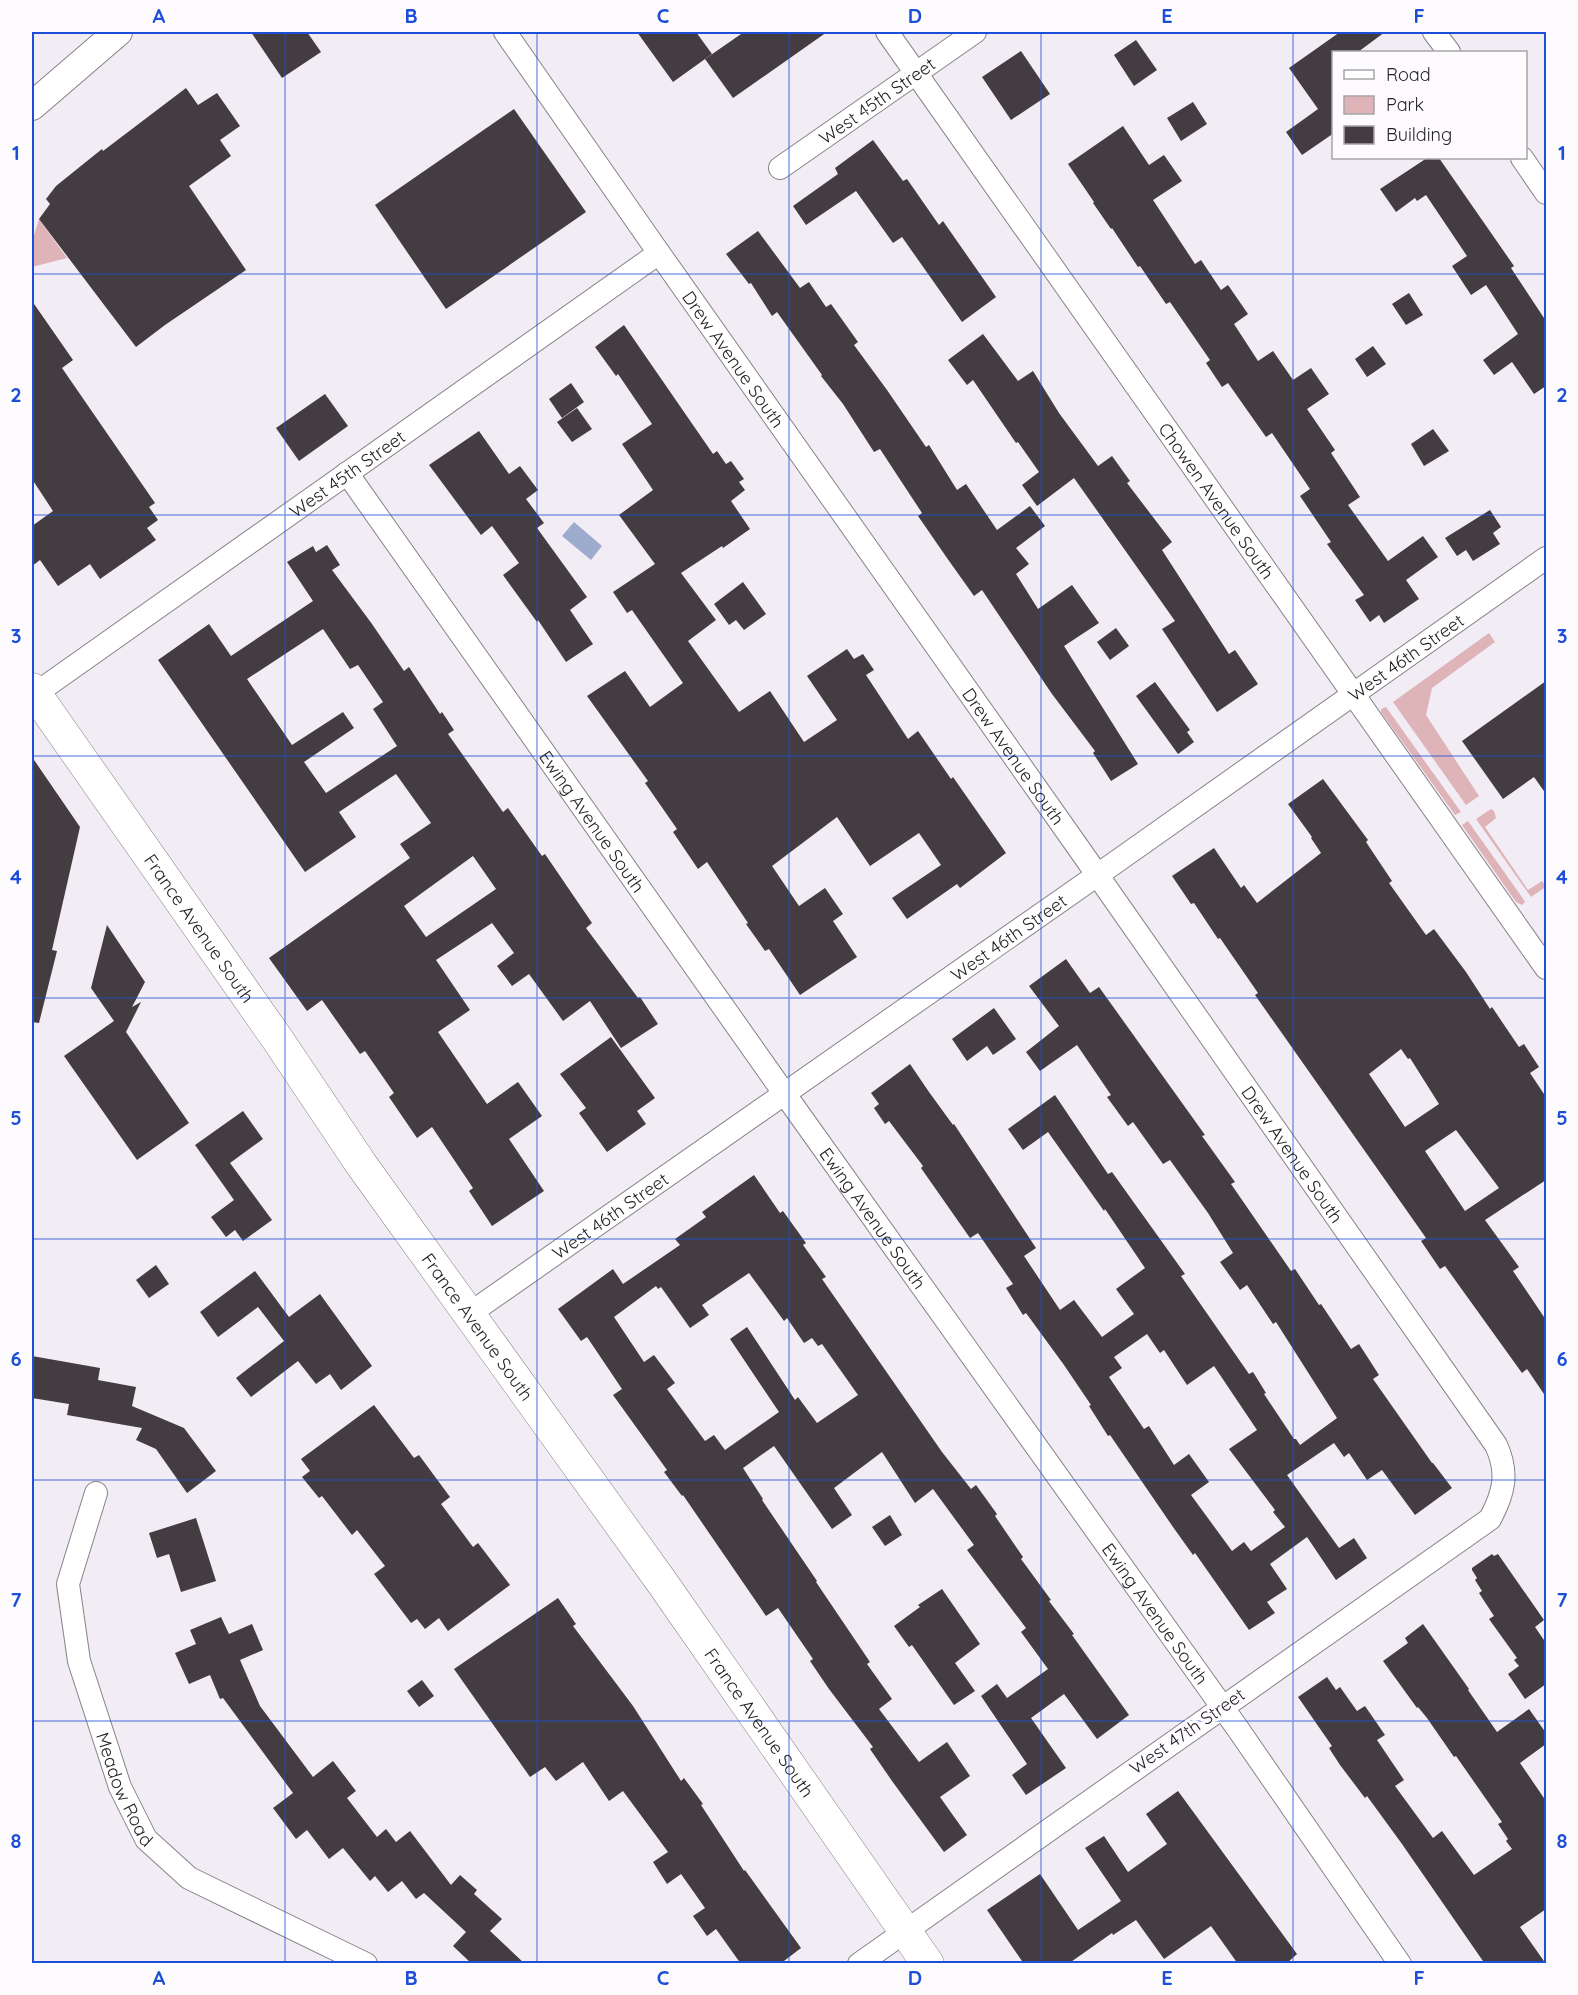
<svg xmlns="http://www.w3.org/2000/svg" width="1578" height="1995" font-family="Quicksand,sans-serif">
<rect width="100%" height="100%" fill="#f2ecf4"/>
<!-- green -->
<g fill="#dfb4b9">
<path d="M 39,219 L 67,258 L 32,267 L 32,242 Z"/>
<path d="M 1489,633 L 1495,642 L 1432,688 L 1426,715 L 1479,796 L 1466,805 L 1393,702 Z"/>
<path d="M 1386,707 L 1461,812 L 1455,815 L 1381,712 L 1381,709 Z"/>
<path d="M 1491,809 L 1494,811 L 1496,818 L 1485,827 L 1528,890 L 1542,881 L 1545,884 L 1544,888 L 1531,897 L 1476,819 Z"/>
<path d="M 1468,821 L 1524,900 L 1525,902 L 1522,905 L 1516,902 L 1462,825 Z"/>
</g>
<!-- water -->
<path fill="#9dabcd" d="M 574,522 L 602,546 L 591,560 L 562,536 Z"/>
<!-- building -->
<g fill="#433c40" fill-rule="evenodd">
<path d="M 251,32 L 307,32 L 321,52 L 282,78 Z"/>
<path d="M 637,32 L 696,32 L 712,54 L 673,82 Z"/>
<path d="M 744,32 L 827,32 L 733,98 L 705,59 Z"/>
<path d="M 1340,32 L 1385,32 L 1358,52 L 1334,52 L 1334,133 L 1302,155 L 1286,132 L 1318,109 L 1289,68 Z"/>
<path d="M 1136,40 L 1157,70 L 1134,86 L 1114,55 Z"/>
<path d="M 1021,51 L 1050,94 L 1011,120 L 982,77 Z"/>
<path d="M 186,88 L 198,105 L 217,93 L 240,126 L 220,140 L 231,156 L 189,186 L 246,270 L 165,325 L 136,347 L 39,219 L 50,204 L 46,199 L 56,186 L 102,149 L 103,151 Z"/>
<path d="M 1193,102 L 1207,124 L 1181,141 L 1167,118 Z"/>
<path d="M 514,109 L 586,212 L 446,309 L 375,205 Z"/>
<path d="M 1123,126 L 1149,165 L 1164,155 L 1182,181 L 1153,200 L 1195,264 L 1201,260 L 1221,290 L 1228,285 L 1248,314 L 1234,324 L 1258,361 L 1273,351 L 1293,380 L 1311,368 L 1329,394 L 1307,409 L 1335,450 L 1331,453 L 1360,497 L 1348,505 L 1388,561 L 1423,536 L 1438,557 L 1406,580 L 1419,599 L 1384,623 L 1379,615 L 1370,622 L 1355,600 L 1364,595 L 1327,544 L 1331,542 L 1300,496 L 1310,489 L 1272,433 L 1266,437 L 1228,383 L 1222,387 L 1206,363 L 1210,360 L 1170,302 L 1166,304 L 1140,266 L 1138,267 L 1112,228 L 1111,229 L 1093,203 L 1094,202 L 1068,164 Z"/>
<path d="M 873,140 L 903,181 L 907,179 L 939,225 L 943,221 L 996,297 L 962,322 L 902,237 L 893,243 L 856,191 L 806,225 L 793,206 L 838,174 L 835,168 Z"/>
<path d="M 1427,158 L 1439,158 L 1514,266 L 1511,268 L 1546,321 L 1546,386 L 1534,394 L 1512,362 L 1494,375 L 1483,360 L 1518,334 L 1486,285 L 1471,295 L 1452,266 L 1467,256 L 1426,195 L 1417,201 L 1415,198 L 1396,212 L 1380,189 Z"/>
<path d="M 758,231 L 800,288 L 809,282 L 826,307 L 831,304 L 858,342 L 854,345 L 887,390 L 926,447 L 929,445 L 957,490 L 966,484 L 997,530 L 1030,506 L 1045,526 L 1016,548 L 1029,564 L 1016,574 L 1038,609 L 1072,585 L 1099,623 L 1064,646 L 1138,764 L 1111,781 L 1093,753 L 1095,751 L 1052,694 L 982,590 L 974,596 L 947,558 L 918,516 L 922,513 L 880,449 L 874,452 L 843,404 L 821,376 L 822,375 L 777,312 L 772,316 L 751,283 L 749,284 L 726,254 Z"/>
<path d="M 1409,293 L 1423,315 L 1406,325 L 1392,304 Z"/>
<path d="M 32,301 L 73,360 L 62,368 L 155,503 L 149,507 L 158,520 L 147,528 L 156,540 L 100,579 L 90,564 L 58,586 L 40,560 L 32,566 L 32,526 L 53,511 L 32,479 Z"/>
<path d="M 624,325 L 713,454 L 717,451 L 726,464 L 731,461 L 744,479 L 739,482 L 745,490 L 731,501 L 750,529 L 723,548 L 722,546 L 681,573 L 716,620 L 688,641 L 739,712 L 770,691 L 804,742 L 837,720 L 807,676 L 847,649 L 854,659 L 863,654 L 874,670 L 866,675 L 908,739 L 918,731 L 951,779 L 953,777 L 1006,853 L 960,888 L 957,884 L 907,919 L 892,898 L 941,865 L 919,833 L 870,866 L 837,817 L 772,866 L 799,906 L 825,888 L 843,914 L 833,921 L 857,957 L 800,995 L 769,949 L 765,951 L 746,924 L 748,923 L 707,862 L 698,869 L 673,832 L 677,829 L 645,783 L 648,781 L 587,696 L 625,671 L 650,707 L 683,683 L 632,610 L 627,613 L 613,592 L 655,564 L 619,515 L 653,490 L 622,444 L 652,424 L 618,374 L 616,376 L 595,347 Z"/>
<path d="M 983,334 L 1018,381 L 1033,371 L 1059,413 L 1098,466 L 1112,456 L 1130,481 L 1127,483 L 1172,542 L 1162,550 L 1229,654 L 1235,650 L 1258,684 L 1217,712 L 1162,629 L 1175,621 L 1074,478 L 1037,506 L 1022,485 L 1039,472 L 1018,442 L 1016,443 L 973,380 L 967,385 L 948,360 Z"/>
<path d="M 1373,346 L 1386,364 L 1367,377 L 1355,359 Z"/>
<path d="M 571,383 L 584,402 L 562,418 L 549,399 Z"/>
<path d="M 325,394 L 348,426 L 299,461 L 276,428 Z"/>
<path d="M 577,408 L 592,429 L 572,442 L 557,422 Z"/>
<path d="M 1433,429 L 1449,451 L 1424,466 L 1411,444 Z"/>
<path d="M 479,431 L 509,474 L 520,466 L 538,490 L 526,499 L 544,523 L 537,528 L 587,597 L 570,610 L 593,644 L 566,662 L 538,620 L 537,622 L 503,575 L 519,563 L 492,526 L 481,535 L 429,465 Z"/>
<path d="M 1490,510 L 1501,527 L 1493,533 L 1500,544 L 1473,561 L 1466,550 L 1457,556 L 1445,538 Z"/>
<path d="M 327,545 L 340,565 L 332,570 L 372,624 L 404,671 L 409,667 L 440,714 L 442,712 L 454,730 L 448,734 L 503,812 L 508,808 L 542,856 L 545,854 L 592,923 L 586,928 L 638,998 L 640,997 L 658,1024 L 621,1048 L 590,1001 L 563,1021 L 529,974 L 512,986 L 497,966 L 514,953 L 492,923 L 436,960 L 470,1010 L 438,1032 L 487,1104 L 518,1082 L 542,1116 L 509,1139 L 544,1191 L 492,1226 L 469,1191 L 473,1188 L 432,1127 L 417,1138 L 389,1097 L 394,1093 L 365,1051 L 360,1054 L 322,1000 L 307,1011 L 269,958 L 410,858 L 400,844 L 431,823 L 396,774 L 339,812 L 356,837 L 305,872 L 158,660 L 209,624 L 231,656 L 313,601 L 287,562 L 313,546 L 316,552 ZM 323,629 L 350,669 L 358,665 L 383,702 L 373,709 L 397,746 L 326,793 L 304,762 L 354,728 L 343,712 L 292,745 L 247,679 ZM 473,856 L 496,889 L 426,937 L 404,906 Z"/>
<path d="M 743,582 L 766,614 L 744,630 L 736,620 L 729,625 L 714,604 Z"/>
<path d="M 1116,628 L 1129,646 L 1110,660 L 1097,642 Z"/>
<path d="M 1546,681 L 1546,794 L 1534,777 L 1503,799 L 1462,741 Z"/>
<path d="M 1155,682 L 1190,730 L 1187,732 L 1194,742 L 1178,754 L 1136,696 Z"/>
<path d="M 32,757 L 80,827 L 52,950 L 57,951 L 39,1023 L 32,1022 Z"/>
<path d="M 1323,779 L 1368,840 L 1366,842 L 1392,881 L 1389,883 L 1426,935 L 1434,929 L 1466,972 L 1490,1009 L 1492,1007 L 1519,1047 L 1524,1044 L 1539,1067 L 1530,1073 L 1546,1097 L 1546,1180 L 1485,1220 L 1519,1267 L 1513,1271 L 1546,1320 L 1546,1397 L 1527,1369 L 1522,1373 L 1445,1266 L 1440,1269 L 1421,1241 L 1426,1238 L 1255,995 L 1258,993 L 1220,938 L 1218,939 L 1194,903 L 1191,904 L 1172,876 L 1214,848 L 1241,888 L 1244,885 L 1257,903 L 1321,853 L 1311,838 L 1312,837 L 1288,804 ZM 1401,1049 L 1408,1059 L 1410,1058 L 1439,1104 L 1405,1127 L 1369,1074 ZM 1456,1130 L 1499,1188 L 1465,1211 L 1425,1151 Z"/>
<path d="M 107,925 L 145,982 L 132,1007 L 141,1002 L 126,1032 L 189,1123 L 137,1160 L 64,1056 L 114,1021 L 91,988 Z"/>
<path d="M 1066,959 L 1090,993 L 1099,987 L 1205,1135 L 1202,1136 L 1235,1182 L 1231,1184 L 1291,1271 L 1295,1269 L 1319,1305 L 1321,1304 L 1351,1349 L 1359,1344 L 1379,1375 L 1373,1379 L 1432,1463 L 1433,1463 L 1452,1488 L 1415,1515 L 1382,1470 L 1367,1480 L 1349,1453 L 1344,1457 L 1334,1443 L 1287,1475 L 1339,1548 L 1354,1538 L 1367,1558 L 1336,1580 L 1307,1537 L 1270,1564 L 1287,1589 L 1267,1602 L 1275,1613 L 1249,1630 L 1195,1553 L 1193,1555 L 1173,1527 L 1110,1435 L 1108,1436 L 1089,1406 L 1091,1405 L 1064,1365 L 1026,1313 L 1023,1315 L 1006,1288 L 1013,1284 L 978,1233 L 970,1238 L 921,1168 L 923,1166 L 889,1121 L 885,1124 L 874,1108 L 879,1104 L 871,1093 L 910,1064 L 929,1092 L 953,1125 L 954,1124 L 1036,1248 L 1024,1256 L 1060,1310 L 1074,1300 L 1102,1337 L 1134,1314 L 1116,1289 L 1145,1268 L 1105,1209 L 1104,1211 L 1048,1132 L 1023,1150 L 1008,1129 L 1055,1095 L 1108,1174 L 1112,1172 L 1185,1274 L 1181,1276 L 1249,1374 L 1253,1372 L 1266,1393 L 1264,1394 L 1294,1439 L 1296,1439 L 1300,1445 L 1337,1418 L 1276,1322 L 1273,1324 L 1247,1285 L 1240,1290 L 1220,1262 L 1233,1253 L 1208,1213 L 1170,1160 L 1163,1164 L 1133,1122 L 1128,1126 L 1107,1097 L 1111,1095 L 1077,1045 L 1040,1071 L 1026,1052 L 1059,1026 L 1029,986 ZM 1147,1334 L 1160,1353 L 1164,1350 L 1187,1385 L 1214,1366 L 1257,1430 L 1229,1449 L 1275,1510 L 1273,1512 L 1285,1527 L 1251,1551 L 1244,1542 L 1232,1551 L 1191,1495 L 1209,1482 L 1189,1454 L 1174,1465 L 1149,1426 L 1144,1429 L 1109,1377 L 1122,1368 L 1114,1357 Z"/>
<path d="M 994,1008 L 1016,1039 L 993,1055 L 987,1046 L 967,1061 L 952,1039 Z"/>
<path d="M 611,1037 L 655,1098 L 637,1111 L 646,1124 L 607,1152 L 579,1113 L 586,1108 L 560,1074 Z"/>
<path d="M 243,1111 L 263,1139 L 230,1163 L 272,1220 L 243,1241 L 235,1230 L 226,1237 L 211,1217 L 234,1200 L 195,1145 Z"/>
<path d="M 754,1175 L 780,1213 L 783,1211 L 806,1243 L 803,1245 L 826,1277 L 822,1279 L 942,1452 L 971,1489 L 976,1485 L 997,1514 L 995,1516 L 1023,1557 L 1021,1559 L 1051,1600 L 1049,1601 L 1074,1634 L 1072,1635 L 1129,1715 L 1097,1739 L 1064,1694 L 1031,1718 L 1066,1768 L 1026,1795 L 1012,1775 L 1027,1764 L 981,1696 L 997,1684 L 1007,1698 L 1048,1669 L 1021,1632 L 1026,1628 L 967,1550 L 974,1545 L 933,1489 L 915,1503 L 882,1452 L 834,1488 L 852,1515 L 832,1529 L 774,1446 L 743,1468 L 763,1499 L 762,1500 L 817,1581 L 816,1582 L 870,1662 L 867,1664 L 892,1699 L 879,1709 L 919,1762 L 947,1742 L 970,1776 L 940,1797 L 967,1835 L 944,1852 L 892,1781 L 870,1749 L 873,1747 L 829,1689 L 810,1661 L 813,1659 L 778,1608 L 766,1616 L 683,1495 L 682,1496 L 664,1472 L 667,1470 L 613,1395 L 622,1389 L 587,1337 L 581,1341 L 558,1309 L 613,1269 L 623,1284 L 680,1245 L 675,1239 L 706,1217 L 702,1212 ZM 749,1273 L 784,1321 L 787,1318 L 804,1343 L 812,1338 L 818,1346 L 822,1344 L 858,1395 L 817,1423 L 798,1397 L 795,1400 L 747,1327 L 730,1339 L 779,1412 L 725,1450 L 714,1435 L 705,1441 L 667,1389 L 675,1383 L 654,1355 L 644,1362 L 614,1317 L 656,1286 L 658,1289 L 661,1287 L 690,1328 L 709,1315 L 702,1305 Z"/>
<path d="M 156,1265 L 169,1284 L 149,1298 L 136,1280 Z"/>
<path d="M 255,1271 L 289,1317 L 320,1294 L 372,1366 L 341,1390 L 330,1374 L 316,1384 L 298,1361 L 251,1397 L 236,1378 L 284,1341 L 258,1307 L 218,1337 L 200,1312 Z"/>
<path d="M 32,1356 L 100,1368 L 98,1380 L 136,1387 L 132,1406 L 184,1428 L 216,1471 L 187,1493 L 156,1449 L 136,1440 L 142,1428 L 67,1415 L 69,1404 L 32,1398 Z"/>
<path d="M 374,1405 L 414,1458 L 419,1455 L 450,1497 L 441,1504 L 473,1547 L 478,1543 L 510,1585 L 448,1631 L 439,1618 L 425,1629 L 417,1619 L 411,1623 L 374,1574 L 385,1566 L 357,1530 L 352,1535 L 322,1496 L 319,1498 L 302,1477 L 310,1471 L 301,1459 Z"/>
<path d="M 890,1515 L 902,1535 L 885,1546 L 872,1527 Z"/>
<path d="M 196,1518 L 216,1581 L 181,1592 L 169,1554 L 157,1558 L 149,1533 Z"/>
<path d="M 1492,1554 L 1494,1556 L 1498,1554 L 1544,1620 L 1535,1627 L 1546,1643 L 1546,1684 L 1525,1699 L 1508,1674 L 1519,1666 L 1514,1660 L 1517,1658 L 1489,1619 L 1494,1616 L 1479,1593 L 1482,1591 L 1475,1580 L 1477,1578 L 1472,1570 L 1472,1568 Z"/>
<path d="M 942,1589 L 980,1644 L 955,1663 L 975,1691 L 954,1705 L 912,1645 L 909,1647 L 894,1626 L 920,1607 L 918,1605 Z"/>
<path d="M 558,1598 L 576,1624 L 573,1626 L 633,1706 L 681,1781 L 684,1778 L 703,1804 L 701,1805 L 744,1871 L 745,1870 L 801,1948 L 780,1964 L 741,1964 L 716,1929 L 707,1936 L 693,1916 L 705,1908 L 681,1874 L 667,1884 L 653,1862 L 668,1852 L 623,1791 L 609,1801 L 583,1762 L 556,1781 L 545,1767 L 530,1777 L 454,1669 Z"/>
<path d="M 221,1617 L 229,1634 L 252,1624 L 263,1650 L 240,1660 L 260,1706 L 313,1777 L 333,1761 L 356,1791 L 347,1798 L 377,1837 L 386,1829 L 396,1842 L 410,1831 L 451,1885 L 460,1875 L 477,1890 L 474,1894 L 502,1919 L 490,1931 L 525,1964 L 472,1964 L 453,1946 L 466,1932 L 424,1893 L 416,1899 L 402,1881 L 388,1892 L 375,1876 L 370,1881 L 343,1848 L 329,1859 L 307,1830 L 296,1839 L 273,1808 L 293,1793 L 223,1698 L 220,1699 L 210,1675 L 189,1684 L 175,1653 L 196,1644 L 190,1630 Z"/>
<path d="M 1423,1624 L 1469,1689 L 1468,1690 L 1497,1732 L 1529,1709 L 1546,1733 L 1546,1744 L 1520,1763 L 1546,1801 L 1546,1909 L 1520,1927 L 1546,1964 L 1485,1964 L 1402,1844 L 1367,1796 L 1365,1798 L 1340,1765 L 1329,1748 L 1332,1746 L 1298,1697 L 1327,1677 L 1336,1690 L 1340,1687 L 1357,1711 L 1365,1706 L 1385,1735 L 1377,1740 L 1404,1780 L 1395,1786 L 1433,1838 L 1442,1831 L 1474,1875 L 1512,1849 L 1506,1841 L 1508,1839 L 1498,1824 L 1502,1822 L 1456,1756 L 1454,1757 L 1427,1718 L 1418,1707 L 1417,1708 L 1383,1661 L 1408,1643 L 1405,1638 Z"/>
<path d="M 422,1680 L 434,1696 L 419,1707 L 407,1691 Z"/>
<path d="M 1178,1791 L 1297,1954 L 1286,1964 L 1238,1964 L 1211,1926 L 1164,1959 L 1136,1920 L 1113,1935 L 1112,1933 L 1068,1964 L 1024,1964 L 987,1910 L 1040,1874 L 1078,1930 L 1121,1901 L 1085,1848 L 1104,1836 L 1128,1872 L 1167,1844 L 1146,1814 Z"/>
</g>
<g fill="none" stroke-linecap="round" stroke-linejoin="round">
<!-- minor casing -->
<g stroke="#88838a" stroke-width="24">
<g id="minor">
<path id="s1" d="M 505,32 L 659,253 L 1075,843 L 1496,1445 C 1509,1473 1504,1493 1490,1519 L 859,1964"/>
<path id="s2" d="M 887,32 L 1546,968"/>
<path d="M 1434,32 L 1449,52"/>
<path d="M 1522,158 L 1546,193"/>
<path id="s3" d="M 780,168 L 975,32"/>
<path id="s4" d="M 347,473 L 784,1093 L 1238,1729 L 1400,1964"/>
<path id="s5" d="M 35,694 L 659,253"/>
<path id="s6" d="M 469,1314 L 1116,862 L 1546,558"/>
<path id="s7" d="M 96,1493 L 68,1584 L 79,1661 L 120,1787 L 146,1839 L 189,1878 L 366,1964"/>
</g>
</g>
<!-- tertiary casing -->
<g stroke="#88838a" stroke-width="30">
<path id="tertiary" d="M 32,106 L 118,32"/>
</g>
<!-- secondary casing -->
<g stroke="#88838a" stroke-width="33">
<g id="secondary">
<path id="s8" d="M 32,689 L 278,1040 L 361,1164 L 661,1581 L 928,1964"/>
</g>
</g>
<!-- minor -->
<use href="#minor" stroke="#fff" stroke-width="22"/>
<!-- tertiary -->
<use href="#tertiary" stroke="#fff" stroke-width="28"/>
<!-- secondary -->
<use href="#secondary" stroke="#fff" stroke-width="32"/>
</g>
<!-- grid -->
<path fill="none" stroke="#1d4ed8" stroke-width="1.5" stroke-opacity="0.55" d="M 285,32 L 285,1964M 537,32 L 537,1964M 789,32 L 789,1964M 1041,32 L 1041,1964M 1293,32 L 1293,1964M 32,274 L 1546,274M 32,515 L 1546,515M 32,756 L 1546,756M 32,998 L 1546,998M 32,1239 L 1546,1239M 32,1480 L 1546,1480M 32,1721 L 1546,1721"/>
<g text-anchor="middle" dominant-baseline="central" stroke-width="6" stroke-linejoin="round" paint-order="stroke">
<!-- street labels -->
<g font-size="18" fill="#252326" stroke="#fdfbfe">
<text stroke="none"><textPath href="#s3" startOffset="118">West 45th Street</textPath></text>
<text stroke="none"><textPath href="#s1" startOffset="399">Drew Avenue South</textPath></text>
<text stroke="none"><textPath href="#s5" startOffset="382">West 45th Street</textPath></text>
<text stroke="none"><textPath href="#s2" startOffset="573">Chowen Avenue South</textPath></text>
<text stroke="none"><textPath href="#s6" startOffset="1144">West 46th Street</textPath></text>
<text stroke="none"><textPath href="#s1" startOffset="885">Drew Avenue South</textPath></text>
<text stroke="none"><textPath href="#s4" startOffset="426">Ewing Avenue South</textPath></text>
<text stroke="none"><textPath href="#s8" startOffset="292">France Avenue South</textPath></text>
<text stroke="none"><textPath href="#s6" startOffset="658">West 46th Street</textPath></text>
<text stroke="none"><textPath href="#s1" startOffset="1371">Drew Avenue South</textPath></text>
<text stroke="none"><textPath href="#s6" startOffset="172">West 46th Street</textPath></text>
<text stroke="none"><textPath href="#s4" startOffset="912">Ewing Avenue South</textPath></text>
<text stroke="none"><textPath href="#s8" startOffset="778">France Avenue South</textPath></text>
<text stroke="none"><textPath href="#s4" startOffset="1398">Ewing Avenue South</textPath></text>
<text stroke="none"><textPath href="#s8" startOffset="1264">France Avenue South</textPath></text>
<text transform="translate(1187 1731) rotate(-35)">West 47th Street</text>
<text stroke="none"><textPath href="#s7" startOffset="309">Meadow Road</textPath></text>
</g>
</g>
<!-- border -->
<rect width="1578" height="1995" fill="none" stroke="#fdfbfe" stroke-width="66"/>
<!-- legend -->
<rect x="1332" y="51" width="195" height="108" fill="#fdfbfe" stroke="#a7a5a8" stroke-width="1.5"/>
<rect x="1344" y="70" width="30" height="9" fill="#ffffff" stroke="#a7a5a8" stroke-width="1.5"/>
<text x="1386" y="81" font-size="18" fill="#252326">Road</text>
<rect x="1344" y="96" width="30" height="18" fill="#dfb4b9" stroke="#a7a5a8" stroke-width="1.5"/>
<text x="1386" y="111" font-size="18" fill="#252326">Park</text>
<rect x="1344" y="126" width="30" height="18" fill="#433c40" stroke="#a7a5a8" stroke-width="1.5"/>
<text x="1386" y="141" font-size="18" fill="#252326">Building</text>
<rect x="33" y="33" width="1512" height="1929" fill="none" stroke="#1d4ed8" stroke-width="2"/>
<g font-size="20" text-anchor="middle" font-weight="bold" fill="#1d4ed8">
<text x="159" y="23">A</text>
<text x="411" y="23">B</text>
<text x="663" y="23">C</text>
<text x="915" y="23">D</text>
<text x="1167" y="23">E</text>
<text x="1419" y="23">F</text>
<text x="16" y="160">1</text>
<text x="1562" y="160">1</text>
<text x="16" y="402">2</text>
<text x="1562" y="402">2</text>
<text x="16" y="643">3</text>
<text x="1562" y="643">3</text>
<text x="16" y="884">4</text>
<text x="1562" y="884">4</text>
<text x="16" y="1125">5</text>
<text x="1562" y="1125">5</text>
<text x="16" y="1366">6</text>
<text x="1562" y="1366">6</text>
<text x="16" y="1607">7</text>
<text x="1562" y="1607">7</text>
<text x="16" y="1848">8</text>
<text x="1562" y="1848">8</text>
<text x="159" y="1985">A</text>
<text x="411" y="1985">B</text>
<text x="663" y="1985">C</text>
<text x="915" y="1985">D</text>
<text x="1167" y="1985">E</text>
<text x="1419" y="1985">F</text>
</g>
</svg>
